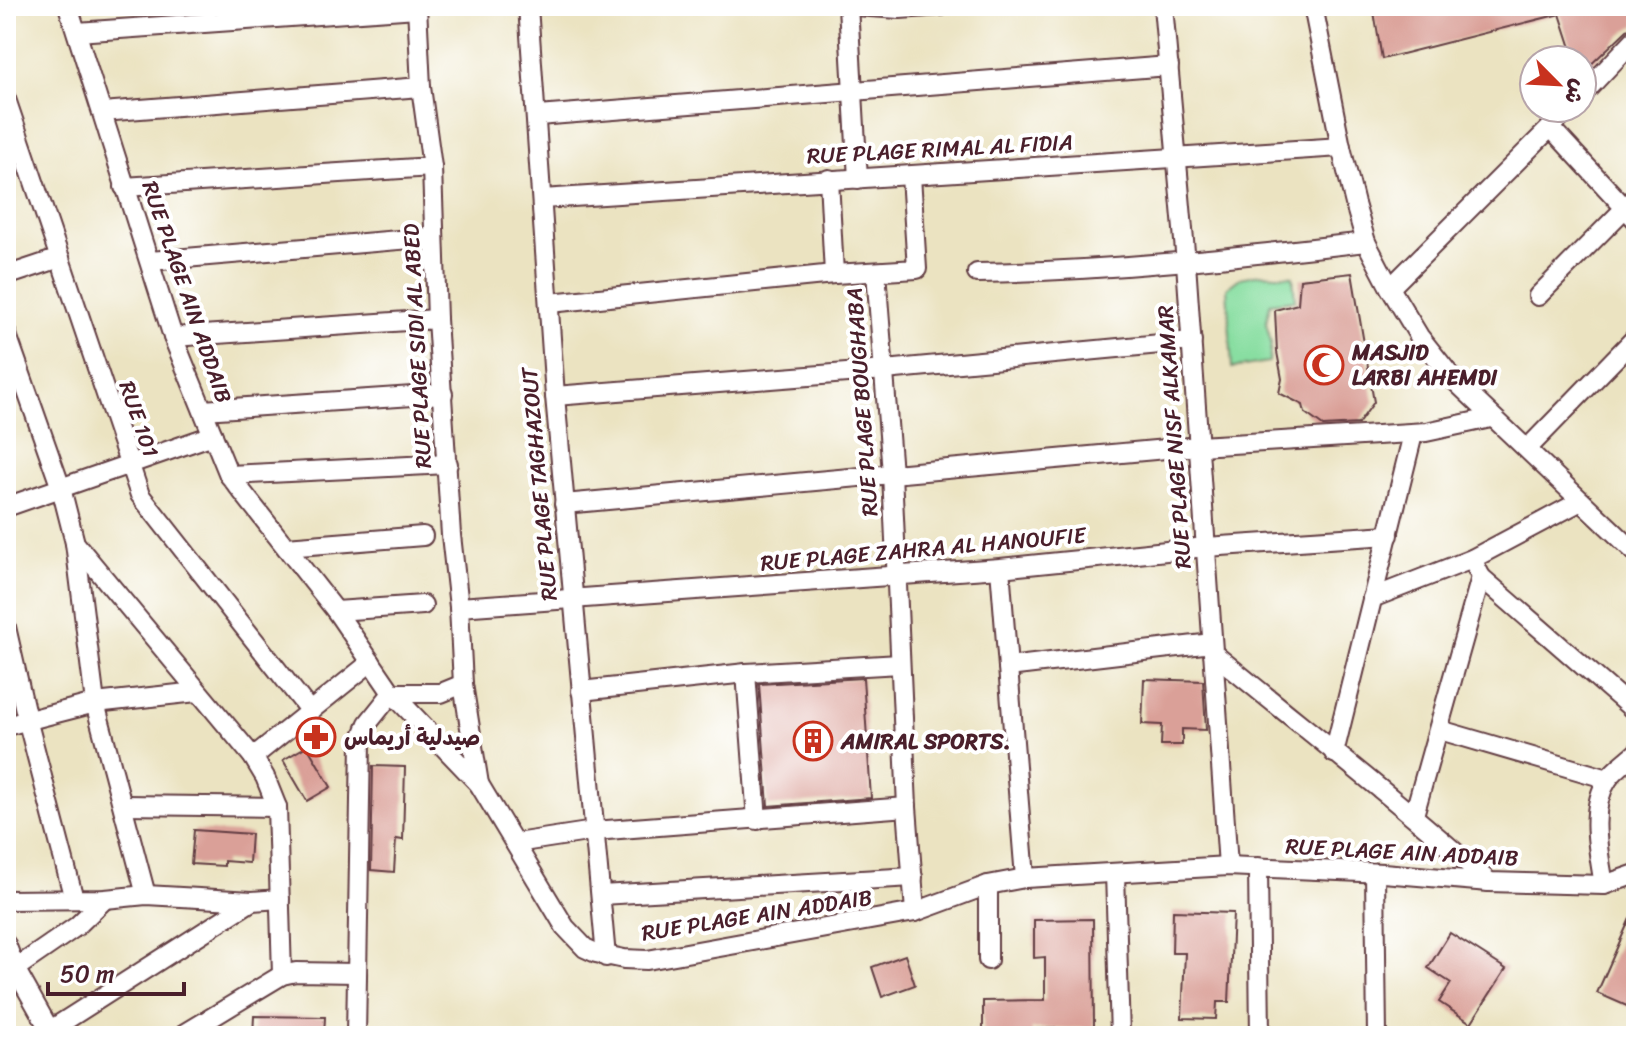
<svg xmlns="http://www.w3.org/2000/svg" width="1642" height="1042" font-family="Sriracha,'Playpen Sans Arabic',sans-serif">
<rect width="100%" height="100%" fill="#fff"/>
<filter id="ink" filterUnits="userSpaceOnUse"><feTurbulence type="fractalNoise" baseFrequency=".0125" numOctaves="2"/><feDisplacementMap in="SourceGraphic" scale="16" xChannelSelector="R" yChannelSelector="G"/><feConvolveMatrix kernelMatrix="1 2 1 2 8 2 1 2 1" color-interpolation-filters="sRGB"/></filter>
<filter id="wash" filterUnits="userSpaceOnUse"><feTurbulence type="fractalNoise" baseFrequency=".006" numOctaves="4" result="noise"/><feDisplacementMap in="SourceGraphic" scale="32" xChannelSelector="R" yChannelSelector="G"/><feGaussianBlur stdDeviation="1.8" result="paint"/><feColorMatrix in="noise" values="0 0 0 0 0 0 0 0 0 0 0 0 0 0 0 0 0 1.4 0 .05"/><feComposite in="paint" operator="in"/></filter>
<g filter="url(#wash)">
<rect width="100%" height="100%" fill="#ebe3c1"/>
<!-- green -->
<path fill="#88dea1" stroke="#697e66" stroke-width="2" d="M 1260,274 L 1293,276 L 1295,300 L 1270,303 L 1266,323 L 1271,343 L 1269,362 L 1232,368 L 1227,288 L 1240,278 Z"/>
<g id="blocks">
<!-- building -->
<g fill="#daa098">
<path d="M 1373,6 L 1636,6 L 1636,25 L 1627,30 L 1582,73 L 1582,60 L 1575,60 L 1560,14 L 1382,59 Z"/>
<path d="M 1352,273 L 1374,402 L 1358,424 L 1323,426 L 1305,413 L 1303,405 L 1279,393 L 1282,379 L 1277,352 L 1275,310 L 1298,304 L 1300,279 Z"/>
<path d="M 863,678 L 871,798 L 768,806 L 759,684 Z"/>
<path d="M 1144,679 L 1203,681 L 1206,730 L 1182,729 L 1182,745 L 1161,745 L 1162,725 L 1142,724 Z"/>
<path d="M 307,746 L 331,787 L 307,801 L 283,760 Z"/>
<path d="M 373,766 L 405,767 L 403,840 L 396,839 L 394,872 L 371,870 Z"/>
<path d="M 194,830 L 251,834 L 249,863 L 224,861 L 224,866 L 191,864 Z"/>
<path d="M 1636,905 L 1636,1010 L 1597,993 Z"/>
<path d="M 1173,911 L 1233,913 L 1229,1002 L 1217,1002 L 1216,1019 L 1182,1018 L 1185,953 L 1172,953 Z"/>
<path d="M 1093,919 L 1094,1028 L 1032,1029 L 1032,1036 L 983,1036 L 983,1001 L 1045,1000 L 1045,957 L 1034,958 L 1034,920 Z"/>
<path d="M 1450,933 L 1506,969 L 1471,1023 L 1439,1002 L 1451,983 L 1428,968 Z"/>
<path d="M 905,955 L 915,985 L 882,997 L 872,967 Z"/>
<path d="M 254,1016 L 325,1017 L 324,1036 L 253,1036 Z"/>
</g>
</g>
</g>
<g filter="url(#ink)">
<use href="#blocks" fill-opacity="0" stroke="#623c42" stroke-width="2"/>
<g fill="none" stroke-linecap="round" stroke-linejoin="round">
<!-- minor casing -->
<g stroke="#623c42" stroke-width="22">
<g id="minor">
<path d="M 68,6 L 173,337 L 229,475 L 336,611 L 392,693 L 479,784 L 565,927 L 585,948 L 596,953 L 624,959 L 647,960 L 915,912 L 988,885 L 1025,878 L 1228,866 L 1383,873 L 1489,882 L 1604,885 L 1636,874"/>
<path d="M 417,6 L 421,87 L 432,167 L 437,319 L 451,535 L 459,607 L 463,684 L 479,784"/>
<path d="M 528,6 L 555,396 L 606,957"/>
<path d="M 848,6 L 858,179"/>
<path d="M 855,6 L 900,9 L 941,6"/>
<path d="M 1163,6 L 1186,263 L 1228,866"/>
<path d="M 1313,6 L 1341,147 L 1355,204 L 1366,242 L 1390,288 L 1419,336 L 1454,380 L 1636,553"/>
<path d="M 77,32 L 417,8"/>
<path d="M 1582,95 L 1636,38"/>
<path d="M 6,99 L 140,495 L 309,710"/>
<path d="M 102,112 L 421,87"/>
<path d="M 538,116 L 1169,66"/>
<path d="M 1551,128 L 1636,220"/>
<path d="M 829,179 L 834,274"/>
<path d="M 124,187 L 432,167"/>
<path d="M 542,199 L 1341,147"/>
<path d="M 150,261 L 434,237"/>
<path d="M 876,272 L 892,473 L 907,807 L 915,912"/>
<path d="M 977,273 C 1108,271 1236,257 1366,242"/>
<path d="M 6,276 L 60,258"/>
<path d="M 1390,288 L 1570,108"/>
<path d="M 1538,296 L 1636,197"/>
<path d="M 550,303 L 834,274 L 917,269 L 911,176"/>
<path d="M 6,332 L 61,488 L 75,543 L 253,757 L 265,777 L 277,807 L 282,975"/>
<path d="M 173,337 L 437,319"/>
<path d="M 555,396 L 885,370 L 1192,341"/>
<path d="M 203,410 L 443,394"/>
<path d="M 1528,448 L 1636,337"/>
<path d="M 229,475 L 448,464"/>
<path d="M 564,504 L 1199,446 L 1426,432 L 1491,418"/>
<path d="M 6,507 L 213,435"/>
<path d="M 75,543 L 95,703 L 146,895"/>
<path d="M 286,547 L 423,536"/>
<path d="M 1000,568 L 1025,878"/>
<path d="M 1481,577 L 1636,712"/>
<path d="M 1372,598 L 1472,559 L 1581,501"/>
<path d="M 459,607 L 1000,568 L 1206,547 L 1389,535"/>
<path d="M 336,611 L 423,605"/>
<path d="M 6,627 L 27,719 L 74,899"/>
<path d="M 1213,653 C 1305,729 1400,802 1489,882"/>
<path d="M 1008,667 L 1212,643"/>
<path d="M 746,673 L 757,820"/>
<path d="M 581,691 L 746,673 L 900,664"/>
<path d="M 6,726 L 95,703 L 197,692"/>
<path d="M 1440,730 L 1608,779"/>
<path d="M 1334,753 L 1413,434"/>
<path d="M 253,757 L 371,662"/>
<path d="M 124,805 L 277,807"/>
<path d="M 1414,815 L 1481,577 L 1472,559"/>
<path d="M 516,843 L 594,831 L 907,807"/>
<path d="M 1258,867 L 1260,1036"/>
<path d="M 1115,873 L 1120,1036"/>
<path d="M 1375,873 L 1377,1036"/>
<path d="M 1604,885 C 1599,853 1588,809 1608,779 C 1615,769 1627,761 1636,753"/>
<path d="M 601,895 L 913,877"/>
<path d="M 6,900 L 105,899 L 146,895 L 252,901 L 280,899"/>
<path d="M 6,944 L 16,970 L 53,1036"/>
<path d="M 988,960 L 988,885"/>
<path d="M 6,975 L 77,926 L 105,899"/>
<path d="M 41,1036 L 252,901"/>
<path d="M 181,1036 L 282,975 L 296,972 L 356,973"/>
<path d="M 356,1036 L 361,741 L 368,723 L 392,693 L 441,693 L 463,684"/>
</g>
</g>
<!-- minor -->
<use href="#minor" stroke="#fff" stroke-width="18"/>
</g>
</g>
<!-- icons -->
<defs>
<g id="mosque-ring" transform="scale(2)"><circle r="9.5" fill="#fff" stroke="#c8321e" stroke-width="1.5"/><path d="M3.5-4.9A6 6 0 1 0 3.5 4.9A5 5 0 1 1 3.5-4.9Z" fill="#c8321e"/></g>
<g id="pharmacy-ring" transform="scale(2)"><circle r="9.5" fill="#fff" stroke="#c8321e" stroke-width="1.5"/><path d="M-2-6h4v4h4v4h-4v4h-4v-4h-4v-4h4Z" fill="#c8321e"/></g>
<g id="building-ring" transform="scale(2)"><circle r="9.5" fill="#fff" stroke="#c8321e" stroke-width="1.5"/><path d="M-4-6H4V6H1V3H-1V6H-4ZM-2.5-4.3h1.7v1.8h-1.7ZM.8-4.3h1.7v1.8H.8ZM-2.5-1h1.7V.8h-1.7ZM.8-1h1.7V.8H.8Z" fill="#c8321e"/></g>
</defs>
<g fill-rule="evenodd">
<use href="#mosque-ring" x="1324" y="365"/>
<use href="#pharmacy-ring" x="316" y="737"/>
<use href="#building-ring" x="813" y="741"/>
</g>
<g text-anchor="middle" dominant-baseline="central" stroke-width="8" stroke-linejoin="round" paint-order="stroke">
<!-- street labels -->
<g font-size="22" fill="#4a1f2b" stroke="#fff">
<text transform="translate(940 149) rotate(-3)">RUE PLAGE RIMAL AL FIDIA</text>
<text transform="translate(187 292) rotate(71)">RUE PLAGE AIN ADDAIB</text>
<text transform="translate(417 346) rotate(-93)">RUE PLAGE SIDI AL ABED</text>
<text transform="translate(862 402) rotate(-94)">RUE PLAGE BOUGHABA</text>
<text transform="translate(139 419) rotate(71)">RUE 101</text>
<text transform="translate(1174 437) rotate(-94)">RUE PLAGE NISF ALKAMAR</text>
<text transform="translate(539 484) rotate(-95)">RUE PLAGE TAGHAZOUT</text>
<text transform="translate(923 549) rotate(-5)">RUE PLAGE ZAHRA AL HANOUFIE</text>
<text transform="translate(1402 852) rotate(3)">RUE PLAGE AIN ADDAIB</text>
<text transform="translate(757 915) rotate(-9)">RUE PLAGE AIN ADDAIB</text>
</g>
<!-- poi labels -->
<g font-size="22" font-weight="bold" fill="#4a1f2b" stroke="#fff" text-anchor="start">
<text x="1352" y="352">MASJID<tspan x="1352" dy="25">LARBI AHEMDI</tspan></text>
<text x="344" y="737">صيدلية أريماس</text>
<text x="841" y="741">AMIRAL SPORTS.</text>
</g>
</g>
<!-- margin -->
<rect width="1642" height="1042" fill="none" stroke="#fff" stroke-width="32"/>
<!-- north arrow -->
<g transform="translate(1558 84) rotate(114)"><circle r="38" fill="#ffffff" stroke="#b7a5aa" stroke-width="2"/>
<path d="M0-6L14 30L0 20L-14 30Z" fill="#c8321e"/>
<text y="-12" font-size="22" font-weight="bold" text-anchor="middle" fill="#4a1f2b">ش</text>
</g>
<!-- scale -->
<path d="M48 982v12h136v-12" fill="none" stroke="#4a1f2b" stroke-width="4"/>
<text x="60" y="982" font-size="24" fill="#4a1f2b" stroke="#ffffff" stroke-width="6" paint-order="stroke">50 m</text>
</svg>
